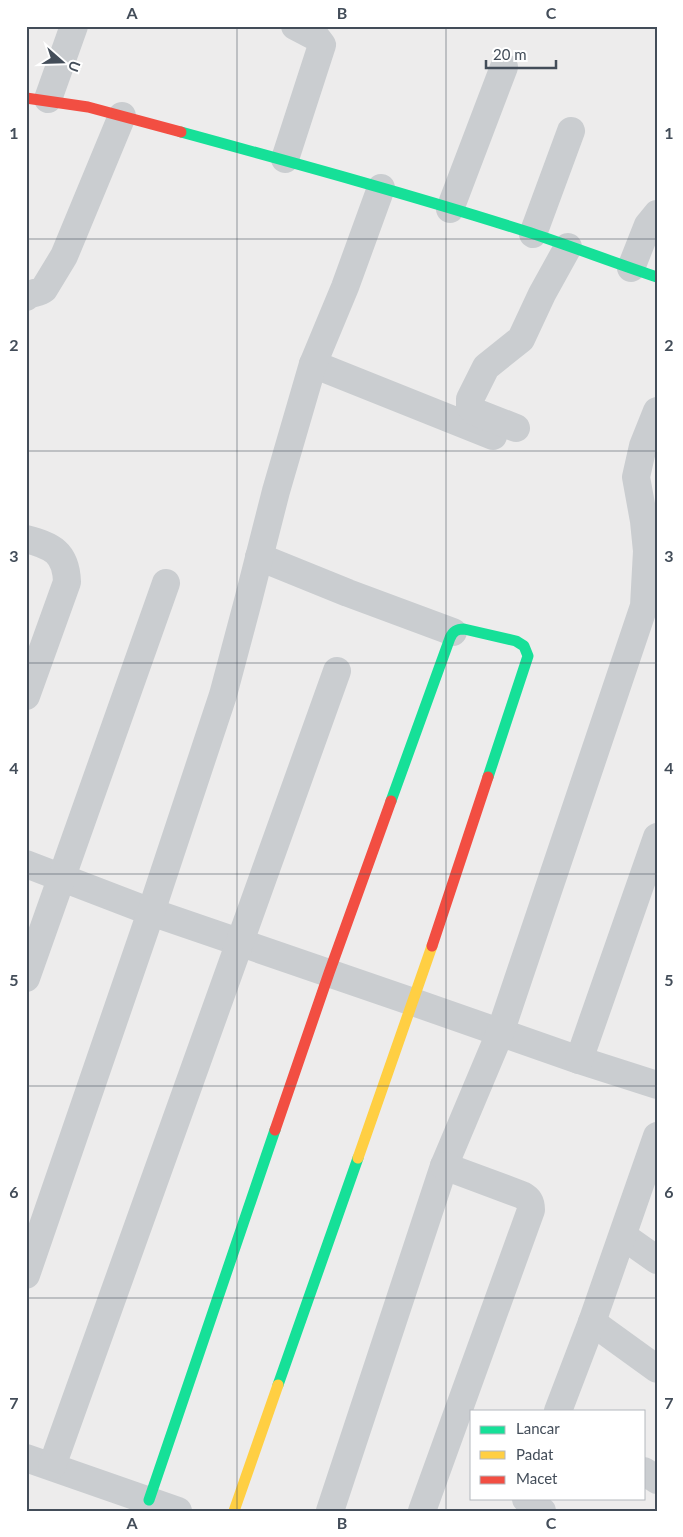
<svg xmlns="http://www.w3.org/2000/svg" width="683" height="1537" font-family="Lato,sans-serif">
<rect width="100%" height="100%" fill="#edecec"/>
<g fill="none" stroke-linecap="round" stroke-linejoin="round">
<!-- street -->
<g stroke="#cacdd0" stroke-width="28">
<path d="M 48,99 L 74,26"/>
<path d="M 285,159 L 322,45 L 316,37 L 295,26"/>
<path d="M 450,209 L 504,67"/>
<path d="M 533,234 L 571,131"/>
<path d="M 631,268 L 648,225 L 657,214"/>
<path d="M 26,297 C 31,292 38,294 44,289 L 64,256 L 122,116"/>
<path d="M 313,364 L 493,436"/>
<path d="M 516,428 L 475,412 L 470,406 L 470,399 L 486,367 L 521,339 L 542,294 L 568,247"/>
<path d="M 26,539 C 52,546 66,552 67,582 L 26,696"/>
<path d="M 259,557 L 348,593 L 453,632"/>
<path d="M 26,864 L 151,912 L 413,1002 L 579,1060 L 657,1085"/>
<path d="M 26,978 L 166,583"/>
<path d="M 579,1060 L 657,837"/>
<path d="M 623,1236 L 657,1260"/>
<path d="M 26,1275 L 151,912 L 223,695 L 248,601 L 276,491 L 313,364 L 345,287 L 381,188"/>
<path d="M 592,1322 L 657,1369"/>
<path d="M 558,1411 L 592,1322 L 657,1136"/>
<path d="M 26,1458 L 178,1511"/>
<path d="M 52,1466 L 337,671"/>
<path d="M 644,1471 L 657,1480"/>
<path d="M 526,1499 L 542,1511"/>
<path d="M 330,1511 L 444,1166 L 500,1033 L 644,606 L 647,551 L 644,521 L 636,477 L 643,446 L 657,411"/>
<path d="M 422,1511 L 531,1210 C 531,1202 529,1199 522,1195 L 444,1166"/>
</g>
<!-- fast -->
<g stroke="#16e098" stroke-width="11">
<path d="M 181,132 C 298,164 415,196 531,233 C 573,247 615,263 657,277"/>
<path d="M 391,801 L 450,638 C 453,631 457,629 464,629 L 516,641 L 524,646 L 528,656 L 488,777"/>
<path d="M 278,1385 L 358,1158"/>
<path d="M 149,1500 L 275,1130"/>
</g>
<!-- slow -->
<g stroke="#ffcf43" stroke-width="11">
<path d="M 358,1158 L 432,946"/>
<path d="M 234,1511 L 278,1385"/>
</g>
<!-- jam -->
<g stroke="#f24e42" stroke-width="11">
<path d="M 26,98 L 88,107 L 181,132"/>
<path d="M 432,946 L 488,777"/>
<path d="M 275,1130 L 329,973 L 391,801"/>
</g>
</g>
<!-- grid -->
<path fill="none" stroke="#434d59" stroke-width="1" stroke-opacity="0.55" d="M 237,26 L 237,1511M 446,26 L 446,1511M 26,239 L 657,239M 26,451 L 657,451M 26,663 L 657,663M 26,874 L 657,874M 26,1086 L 657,1086M 26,1298 L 657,1298"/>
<!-- border -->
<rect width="683" height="1537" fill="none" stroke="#ffffff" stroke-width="55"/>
<!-- legend -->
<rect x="470" y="1410" width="175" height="90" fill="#ffffff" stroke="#b4b8bd"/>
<rect x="480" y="1426" width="25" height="8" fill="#16e098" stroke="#b4b8bd"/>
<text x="516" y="1434" font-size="15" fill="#434d59">Lancar</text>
<rect x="480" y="1451" width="25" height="8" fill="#ffcf43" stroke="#b4b8bd"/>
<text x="516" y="1460" font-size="15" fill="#434d59">Padat</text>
<rect x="480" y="1476" width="25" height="8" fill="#f24e42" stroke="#b4b8bd"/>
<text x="516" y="1484" font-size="15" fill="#434d59">Macet</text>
<!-- north arrow -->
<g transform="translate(62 62) rotate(110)" stroke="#ffffff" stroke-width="4" paint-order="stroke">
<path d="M0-4L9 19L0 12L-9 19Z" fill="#434d59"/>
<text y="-8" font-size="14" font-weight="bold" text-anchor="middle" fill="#434d59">U</text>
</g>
<!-- scale -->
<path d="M486 60v8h70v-8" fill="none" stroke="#434d59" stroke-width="2.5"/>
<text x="493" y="60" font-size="15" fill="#434d59" stroke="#ffffff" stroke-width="4" paint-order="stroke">20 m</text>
<rect x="28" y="28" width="628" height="1482" fill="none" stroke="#434d59" stroke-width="2"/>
<g font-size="16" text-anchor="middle" font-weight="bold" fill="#434d59">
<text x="132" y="19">A</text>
<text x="342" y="19">B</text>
<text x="551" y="19">C</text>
<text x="14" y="139">1</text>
<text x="669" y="139">1</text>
<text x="14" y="351">2</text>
<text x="669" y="351">2</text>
<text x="14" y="562">3</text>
<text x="669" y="562">3</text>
<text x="14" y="774">4</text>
<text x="669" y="774">4</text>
<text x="14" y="986">5</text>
<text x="669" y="986">5</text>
<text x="14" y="1198">6</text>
<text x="669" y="1198">6</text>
<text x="14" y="1409">7</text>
<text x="669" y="1409">7</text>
<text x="132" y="1529">A</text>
<text x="342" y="1529">B</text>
<text x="551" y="1529">C</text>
</g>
</svg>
